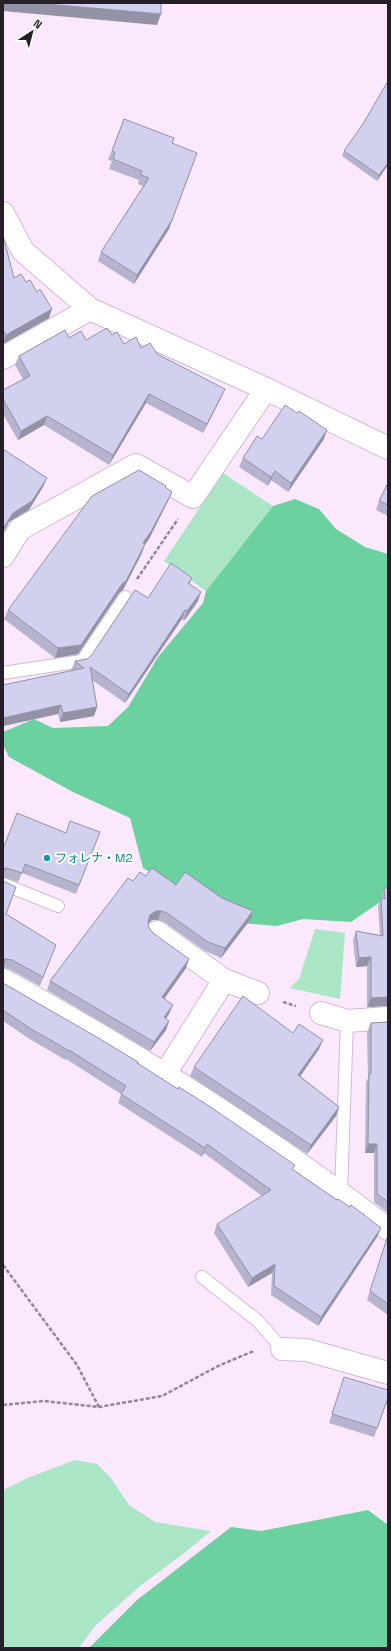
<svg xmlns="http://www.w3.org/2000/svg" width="391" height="1651" font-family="'Space Grotesk','Noto Sans JP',sans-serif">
<rect width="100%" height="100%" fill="#fbe8fd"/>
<!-- green -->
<g fill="#aae5c5">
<path d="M 223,473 L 273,506 L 206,591 L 164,561 Z"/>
<path d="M 315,929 L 345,933 L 340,999 L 290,988 L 299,979 Z"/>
<path d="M 75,1460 L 97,1464 L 110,1477 L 129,1505 L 155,1522 L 211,1531 L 183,1554 L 140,1586 L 95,1626 L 79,1648 L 3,1648 L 3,1490 L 30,1477 Z"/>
</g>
<!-- forest -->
<g fill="#6ad19f">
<path d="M 295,499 L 319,509 L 336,529 L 365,547 L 388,554 L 388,892 L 380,902 L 351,922 L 303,919 L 277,926 L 242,923 L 192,897 L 143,868 L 130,818 L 73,792 L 9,757 L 3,745 L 3,732 L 34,719 L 53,728 L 108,726 L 128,707 L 158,657 L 203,603 L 206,591 L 273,506 Z"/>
<path d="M 368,1510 L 388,1525 L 388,1648 L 89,1648 L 137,1600 L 231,1527 L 261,1531 Z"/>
</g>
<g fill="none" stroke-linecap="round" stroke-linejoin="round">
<!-- service casing -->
<g stroke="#d1bbd4" stroke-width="14">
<g id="service">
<path d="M 3,673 L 82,661 L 125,597"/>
<path d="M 3,884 L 58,906"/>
<path d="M 341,1193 L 347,1021"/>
<path d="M 202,1277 L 258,1321 L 282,1349"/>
</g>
</g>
<!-- minor casing -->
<g stroke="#d1bbd4" stroke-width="24">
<g id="minor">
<path d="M 3,213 L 23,251 L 90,309 L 266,389 L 388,448"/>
<path d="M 3,358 L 90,309"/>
<path d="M 3,556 L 20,529 L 136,465 L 193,497 L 266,389"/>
<path d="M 157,932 L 224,980"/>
<path d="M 3,980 C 37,998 70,1018 103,1037 C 202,1095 297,1159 388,1229"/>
<path d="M 321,1013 L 347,1021 L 388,1018"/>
<path d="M 165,1074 L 224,980 L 258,993"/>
<path d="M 282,1349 L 307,1350 L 388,1373"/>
</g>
</g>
<!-- path -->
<g stroke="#938695" stroke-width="2.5" stroke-dasharray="4 2" stroke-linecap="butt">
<path d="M 137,579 L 178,519"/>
<path d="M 283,1002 L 296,1006"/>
<path d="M 3,1265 L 77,1365 L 99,1407"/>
<path d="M 3,1405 L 44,1401 L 99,1407 L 162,1396 L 220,1365 L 254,1351"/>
</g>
<!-- service -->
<use href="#service" stroke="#fff" stroke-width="12"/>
<!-- minor -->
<use href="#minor" stroke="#fff" stroke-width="22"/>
</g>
<!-- wall -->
<g fill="#b5b3ce">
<path d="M 124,119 L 172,143 L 169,229 L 134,284 L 98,261 L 101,252 L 143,186 L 138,184 L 139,180 L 109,169 L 112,161 L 108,160 Z"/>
<path d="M 363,124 L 388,165 L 377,181 L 342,156 L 344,151 Z"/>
<path d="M 3,235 L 14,278 L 49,318 L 3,344 Z"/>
<path d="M 112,335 L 124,344 L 141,348 L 157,354 L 221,398 L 203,433 L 146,403 L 109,465 L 44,425 L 18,440 L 3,414 L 3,390 L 23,379 L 15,365 L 19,356 L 69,338 L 86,340 Z"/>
<path d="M 262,439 L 324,439 L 288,492 L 271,480 L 268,486 L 239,467 L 243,458 Z"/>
<path d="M 388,483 L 388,516 L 376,510 L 379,501 Z"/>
<path d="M 166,486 L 166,488 L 172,492 L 168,501 L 149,539 L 144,546 L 142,553 L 123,590 L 119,593 L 78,654 L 55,658 L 4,619 L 8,610 Z"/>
<path d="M 192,578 L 190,584 L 198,601 L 184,621 L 182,619 L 125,703 L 92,680 L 97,707 L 94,716 L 60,722 L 58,714 L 3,726 L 3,685 L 72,671 L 71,670 L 75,661 L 87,659 L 91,656 L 148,598 Z"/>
<path d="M 100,832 L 76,894 L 22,873 L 18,882 L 3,877 L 3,849 L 66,833 Z"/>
<path d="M 146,876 L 176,885 L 250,920 L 221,958 L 205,951 L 164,922 L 158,920 L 152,920 L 148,924 L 149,928 L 153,933 L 186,968 L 164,999 L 169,1014 L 166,1019 L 169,1021 L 166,1030 L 150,1051 L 47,990 L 50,981 L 133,881 Z"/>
<path d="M 384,888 L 388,888 L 388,1006 L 367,1007 L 367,966 L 356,967 L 353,940 L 356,931 L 380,935 L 378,907 Z"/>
<path d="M 6,914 L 56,945 L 40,986 L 9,969 L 3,968 Z"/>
<path d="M 3,983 L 138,1063 L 337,1200 L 350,1207 L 381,1228 L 377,1237 L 318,1326 L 271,1295 L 272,1273 L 248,1287 L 214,1233 L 217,1224 L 262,1196 L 204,1153 L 202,1157 L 118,1103 L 121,1094 L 66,1059 L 65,1060 L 57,1055 L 28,1038 L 3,1021 Z"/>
<path d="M 388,1022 L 388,1213 L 374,1202 L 374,1153 L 365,1153 L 366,1082 L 368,1078 L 367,1032 L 371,1023 Z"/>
<path d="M 293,1033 L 319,1049 L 300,1076 L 339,1107 L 336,1116 L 307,1154 L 190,1076 L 194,1067 Z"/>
<path d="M 388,1235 L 388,1315 L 367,1300 Z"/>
<path d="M 344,1377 L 388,1399 L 374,1437 L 329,1423 Z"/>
</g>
<!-- shaded-wall -->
<g fill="#9392a7">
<path d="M 3,3 L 35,3 L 161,14 L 157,25 L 3,11 Z"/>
<path d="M 197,153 L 169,229 L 134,284 L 137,275 Z"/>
<path d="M 388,163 L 388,165 L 377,181 L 379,175 Z"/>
<path d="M 52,309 L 49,318 L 3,344 L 6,335 Z"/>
<path d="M 225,389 L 221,398 L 203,433 L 207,424 Z"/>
<path d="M 149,394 L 146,403 L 109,465 L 113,455 Z"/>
<path d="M 47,416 L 44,425 L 18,440 L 21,431 Z"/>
<path d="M 327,430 L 324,439 L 288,492 L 291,483 Z"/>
<path d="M 275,471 L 271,480 L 268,486 L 271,477 Z"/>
<path d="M 47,478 L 43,487 L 29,510 L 9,522 L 3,533 L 3,529 L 13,513 Z"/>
<path d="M 172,492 L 168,501 L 149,539 L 144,546 L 142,553 L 123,590 L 119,593 L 78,654 L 55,658 L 58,648 L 143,543 Z"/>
<path d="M 201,592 L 198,601 L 184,621 L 187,611 Z"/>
<path d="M 185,610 L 182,619 L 125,703 L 129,694 Z"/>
<path d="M 61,705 L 58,714 L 3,726 L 3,718 Z"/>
<path d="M 97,707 L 94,716 L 60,722 L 63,713 Z"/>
<path d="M 6,868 L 3,875 L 3,869 Z"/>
<path d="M 156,911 L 161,911 L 158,920 L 152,920 L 147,924 L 150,915 Z"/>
<path d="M 253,911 L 250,920 L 221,958 L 225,948 Z"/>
<path d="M 371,957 L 367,966 L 356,967 L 359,958 Z"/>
<path d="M 3,959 L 6,959 L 3,968 Z"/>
<path d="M 189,959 L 186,968 L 159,1006 L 162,997 Z"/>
<path d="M 388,997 L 388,1003 L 387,1006 L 367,1007 L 371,998 Z"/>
<path d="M 173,1005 L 169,1014 L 160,1026 L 164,1017 Z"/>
<path d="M 169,1021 L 166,1030 L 150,1051 L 154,1042 Z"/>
<path d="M 323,1040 L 319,1049 L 295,1084 L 298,1075 Z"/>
<path d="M 339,1107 L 336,1116 L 307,1154 L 311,1145 Z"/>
<path d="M 207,1144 L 204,1153 L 202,1157 L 205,1148 Z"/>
<path d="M 368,1144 L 377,1144 L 374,1153 L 365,1153 Z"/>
<path d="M 381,1228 L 377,1237 L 318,1326 L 321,1317 Z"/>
<path d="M 275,1264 L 272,1273 L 248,1287 L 252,1278 Z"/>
</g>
<!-- building -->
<g fill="#d2d0ef" stroke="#9392a7">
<path d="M 35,3 L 161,3 L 161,14 Z"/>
<path d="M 388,81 L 388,163 L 379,175 L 344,151 L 363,124 Z"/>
<path d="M 124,119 L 174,138 L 172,143 L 197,153 L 172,220 L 137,275 L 101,252 L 149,178 L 141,175 L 142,171 L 113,159 L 115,152 L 112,151 Z"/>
<path d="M 3,235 L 14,278 L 21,274 L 26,282 L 30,280 L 37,292 L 40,289 L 52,309 L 6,335 L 3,330 Z"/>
<path d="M 107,328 L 112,335 L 117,332 L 124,344 L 136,337 L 141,348 L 150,343 L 157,354 L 225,389 L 207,424 L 149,394 L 113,455 L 47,416 L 21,431 L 3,399 L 3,390 L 30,376 L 19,356 L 65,330 L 69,338 L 81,331 L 86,340 Z"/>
<path d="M 285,405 L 297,413 L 299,411 L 327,430 L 291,483 L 275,471 L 271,477 L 243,458 L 257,436 L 262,439 Z"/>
<path d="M 3,449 L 47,478 L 32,501 L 13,513 L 3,529 Z"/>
<path d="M 139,470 L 166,486 L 165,487 L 172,492 L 152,530 L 143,543 L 145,544 L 126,581 L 122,584 L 81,645 L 58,648 L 8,610 L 92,496 Z"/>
<path d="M 388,483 L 388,505 L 379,501 Z"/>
<path d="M 171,563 L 192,578 L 188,583 L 201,592 L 187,611 L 185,610 L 129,694 L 90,667 L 97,707 L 63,713 L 61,705 L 3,718 L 3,685 L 84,668 L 75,661 L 87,659 L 91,656 L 135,590 L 148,598 Z"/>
<path d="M 17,813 L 66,833 L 70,821 L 100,832 L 79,885 L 25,864 L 22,873 L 6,868 L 3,869 L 3,849 Z"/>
<path d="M 152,868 L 176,885 L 185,872 L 222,898 L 253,911 L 225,948 L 208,942 L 167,913 L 161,911 L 156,911 L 150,915 L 148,922 L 149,928 L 153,933 L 189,959 L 162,997 L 173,1005 L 164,1017 L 169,1021 L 154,1042 L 50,981 L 128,878 L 133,881 L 140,872 L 146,876 Z"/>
<path d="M 3,881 L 16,887 L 6,914 L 56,945 L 43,977 L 12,960 L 6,959 L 3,959 Z"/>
<path d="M 384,888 L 388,888 L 388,997 L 371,998 L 371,957 L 359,958 L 356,931 L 383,936 L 381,898 L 385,899 Z"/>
<path d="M 3,983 L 100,1039 L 138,1062 L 137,1063 L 178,1089 L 179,1087 L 209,1106 L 295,1165 L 292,1169 L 337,1200 L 338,1199 L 350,1207 L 351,1205 L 381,1228 L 321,1317 L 274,1286 L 275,1264 L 252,1278 L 217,1224 L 271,1190 L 207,1144 L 205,1148 L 121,1094 L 126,1086 L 69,1050 L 69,1051 L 61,1046 L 31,1029 L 3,1010 Z"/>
<path d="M 243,996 L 293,1033 L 299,1024 L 323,1040 L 298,1075 L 339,1107 L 311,1145 L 194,1067 Z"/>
<path d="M 388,1022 L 388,1202 L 377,1194 L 377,1144 L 368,1144 L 369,1073 L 371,1074 L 371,1023 Z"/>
<path d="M 388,1235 L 388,1304 L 370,1291 Z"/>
<path d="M 344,1377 L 388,1390 L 388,1398 L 377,1428 L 332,1414 Z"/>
</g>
<!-- markers -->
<circle fill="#0f9aa8" stroke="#fff" stroke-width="1.5" cx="47" cy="858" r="4"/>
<g text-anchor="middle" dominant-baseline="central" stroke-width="4" stroke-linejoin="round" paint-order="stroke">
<!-- culture labels -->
<g font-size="12" fill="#0d838f" stroke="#fff" text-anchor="start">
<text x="55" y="858">フォレナ・M2</text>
</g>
</g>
<!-- border -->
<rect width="391" height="1651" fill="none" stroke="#261e28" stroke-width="8"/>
<!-- north arrow -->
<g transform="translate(32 32) rotate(36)" stroke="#ffffff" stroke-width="3" paint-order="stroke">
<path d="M0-3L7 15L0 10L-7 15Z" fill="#261e28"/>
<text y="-6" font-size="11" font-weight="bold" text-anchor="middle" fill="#261e28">N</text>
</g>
</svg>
